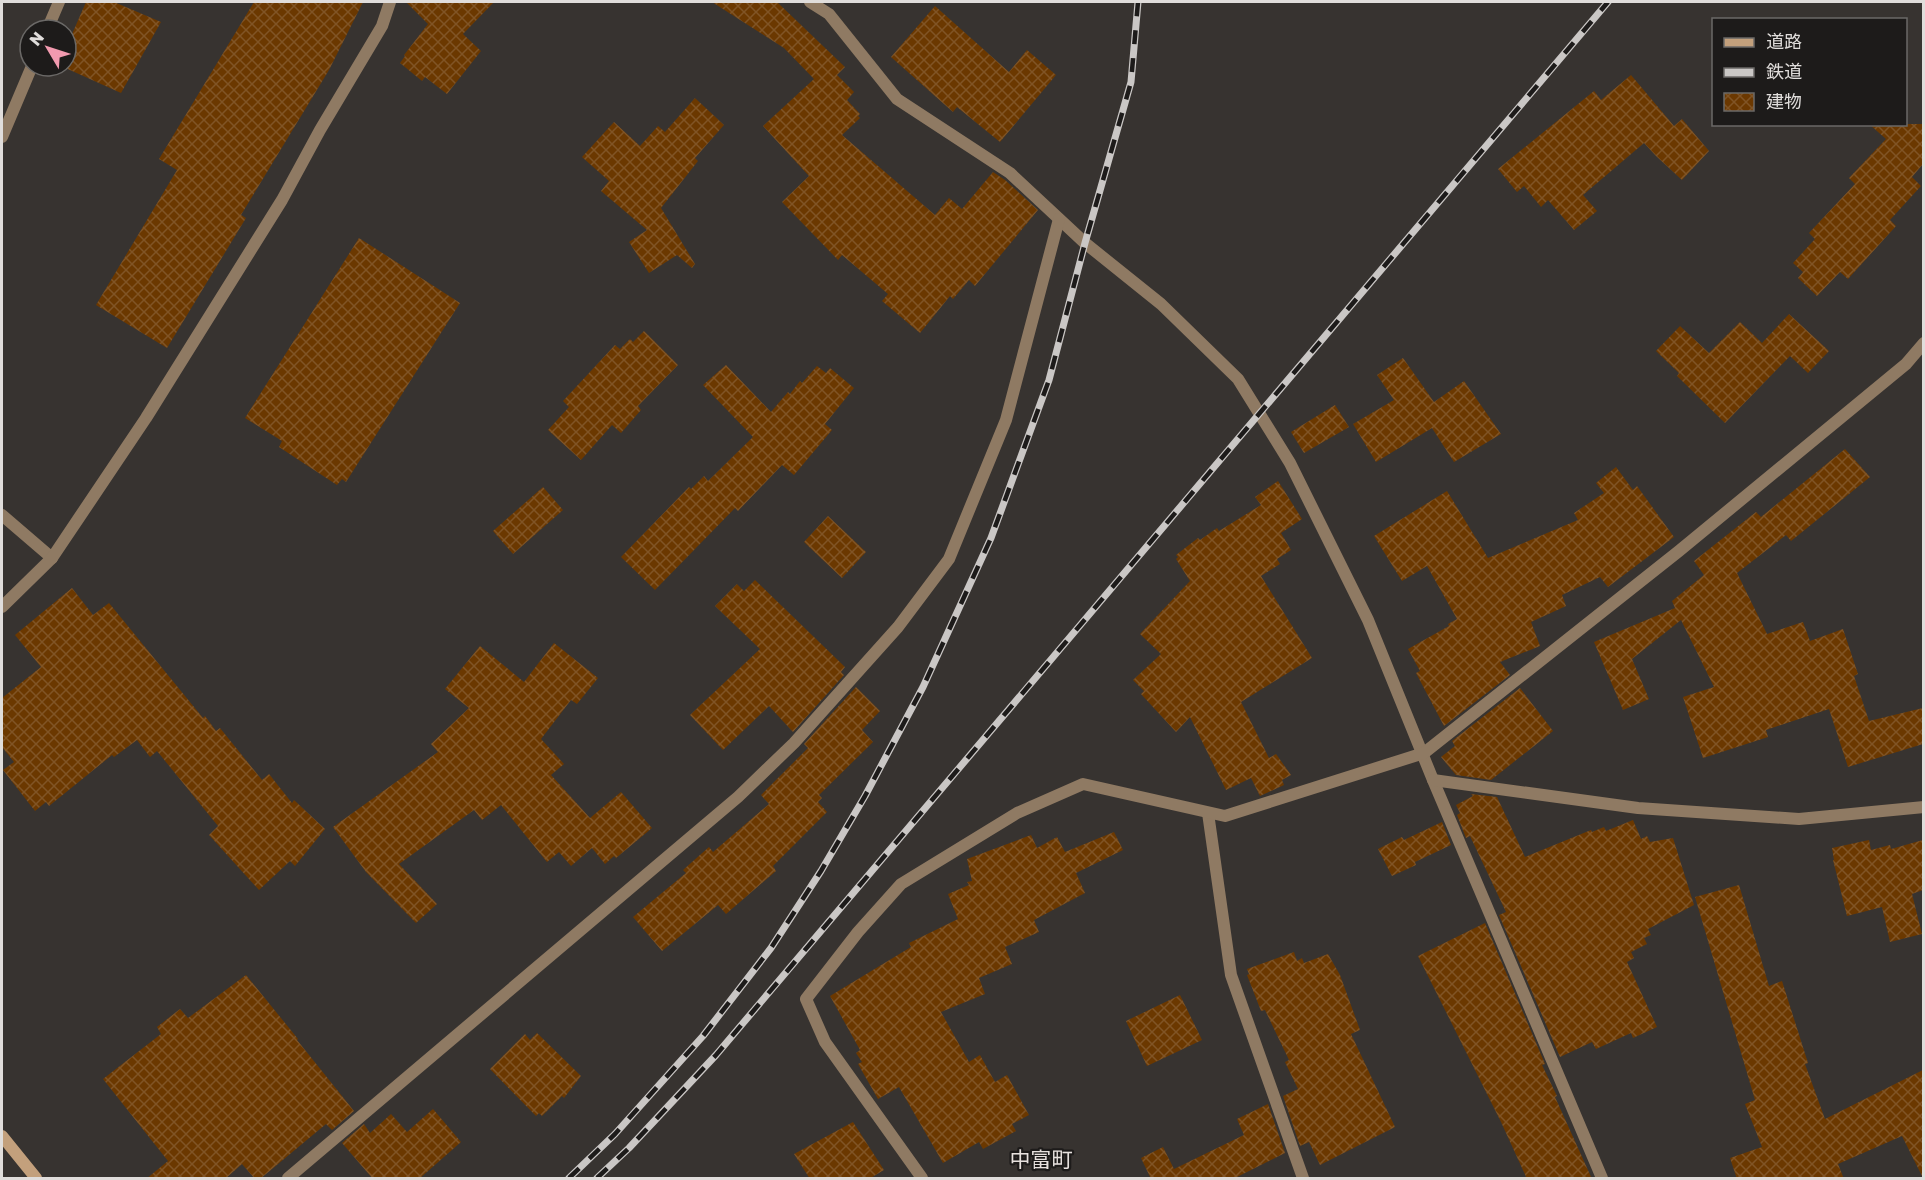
<svg xmlns="http://www.w3.org/2000/svg" width="1925" height="1180" font-family="'Golos Text','Noto Sans JP',sans-serif">
<defs>
<pattern id="building-cross-hatch" width="8" height="8" patternUnits="userSpaceOnUse" patternTransform="scale(1.5)"><rect width="8" height="8" fill="#6b3800"/><path d="M0 0l8 8M0 8l8-8" fill="none" stroke="#805425"/></pattern>
</defs>
<rect width="100%" height="100%" fill="#373330"/>
<!-- building -->
<g fill="url(#building-cross-hatch)">
<path d="M 86,2 L 114,2 L 161,22 L 121,93 L 61,66 L 66,66 L 66,48 Z"/>
<path d="M 254,2 L 363,2 L 329,70 L 241,215 L 246,218 L 167,348 L 96,305 L 177,170 L 159,159 Z"/>
<path d="M 406,2 L 494,2 L 463,34 L 481,51 L 447,94 L 425,77 L 422,81 L 400,63 L 405,56 L 404,55 L 428,24 Z"/>
<path d="M 712,2 L 777,2 L 845,67 L 837,75 L 854,92 L 847,100 L 860,114 L 858,116 L 860,118 L 842,135 L 935,215 L 949,198 L 962,209 L 993,172 L 1005,180 L 1038,210 L 975,286 L 969,280 L 953,299 L 950,296 L 920,333 L 882,301 L 888,294 L 842,255 L 838,260 L 782,202 L 809,176 L 763,126 L 814,79 L 784,48 Z"/>
<path d="M 935,6 L 1009,72 L 1027,50 L 1056,75 L 1000,142 L 957,107 L 953,112 L 891,57 Z"/>
<path d="M 1631,75 L 1674,126 L 1682,119 L 1709,151 L 1682,180 L 1656,156 L 1644,143 L 1583,195 L 1597,211 L 1574,230 L 1548,200 L 1541,207 L 1524,186 L 1517,192 L 1498,169 L 1594,91 L 1601,100 Z"/>
<path d="M 695,98 L 724,125 L 695,158 L 698,161 L 661,208 L 695,264 L 692,268 L 677,255 L 649,273 L 629,242 L 647,230 L 601,191 L 609,181 L 582,157 L 614,122 L 640,146 L 658,126 L 665,132 Z"/>
<path d="M 1869,124 L 1923,124 L 1923,164 L 1912,177 L 1921,186 L 1890,220 L 1896,226 L 1848,279 L 1840,272 L 1817,296 L 1798,278 L 1803,272 L 1793,263 L 1815,239 L 1809,233 L 1855,184 L 1849,178 L 1886,139 Z"/>
<path d="M 359,238 L 460,303 L 346,482 L 342,479 L 337,485 L 279,447 L 282,441 L 245,418 Z"/>
<path d="M 1789,314 L 1829,351 L 1808,373 L 1790,356 L 1725,423 L 1677,376 L 1679,373 L 1656,351 L 1680,326 L 1709,353 L 1740,322 L 1762,343 Z"/>
<path d="M 644,331 L 678,365 L 638,406 L 641,410 L 621,433 L 612,425 L 581,460 L 548,430 L 569,407 L 563,401 L 615,345 L 620,349 L 630,339 L 633,342 Z"/>
<path d="M 1403,358 L 1434,402 L 1464,381 L 1501,434 L 1454,462 L 1432,428 L 1376,462 L 1353,424 L 1394,400 L 1377,375 Z"/>
<path d="M 726,365 L 771,412 L 788,392 L 790,394 L 800,381 L 802,383 L 817,366 L 826,373 L 830,368 L 854,388 L 825,424 L 832,430 L 794,475 L 782,465 L 738,511 L 735,508 L 655,590 L 621,557 L 689,487 L 691,489 L 704,476 L 708,481 L 753,437 L 703,385 Z"/>
<path d="M 1335,405 L 1349,427 L 1304,453 L 1291,432 Z"/>
<path d="M 1845,449 L 1870,477 L 1791,541 L 1786,535 L 1737,573 L 1767,634 L 1803,622 L 1810,641 L 1843,629 L 1858,674 L 1854,676 L 1869,721 L 1923,708 L 1923,744 L 1848,767 L 1829,709 L 1766,730 L 1768,737 L 1703,758 L 1683,697 L 1714,687 L 1681,620 L 1632,659 L 1649,699 L 1623,710 L 1594,642 L 1675,608 L 1672,601 L 1704,575 L 1694,561 L 1756,512 L 1761,517 Z"/>
<path d="M 1616,467 L 1633,490 L 1637,486 L 1674,537 L 1608,587 L 1600,577 L 1562,595 L 1566,606 L 1531,622 L 1540,646 L 1500,662 L 1510,675 L 1444,726 L 1416,673 L 1420,671 L 1408,649 L 1449,626 L 1448,624 L 1457,619 L 1427,566 L 1402,581 L 1374,536 L 1447,491 L 1488,558 L 1578,520 L 1574,513 L 1604,493 L 1596,483 Z"/>
<path d="M 1278,481 L 1302,519 L 1281,533 L 1291,550 L 1277,559 L 1280,564 L 1261,576 L 1312,658 L 1241,702 L 1269,758 L 1276,754 L 1291,775 L 1282,780 L 1284,785 L 1260,796 L 1251,778 L 1226,790 L 1190,717 L 1176,732 L 1141,694 L 1144,691 L 1133,680 L 1161,654 L 1140,634 L 1190,581 L 1176,559 L 1178,557 L 1176,555 L 1198,538 L 1200,540 L 1217,528 L 1219,531 L 1261,505 L 1255,497 Z"/>
<path d="M 543,487 L 563,510 L 513,554 L 493,531 Z"/>
<path d="M 828,516 L 866,552 L 842,578 L 804,542 Z"/>
<path d="M 755,580 L 845,667 L 841,672 L 844,675 L 793,732 L 769,706 L 723,750 L 690,715 L 760,649 L 715,606 L 737,584 L 744,591 Z"/>
<path d="M 72,588 L 93,615 L 109,603 L 203,718 L 205,716 L 216,731 L 220,728 L 262,780 L 269,774 L 292,803 L 294,800 L 325,829 L 295,866 L 290,861 L 259,890 L 209,835 L 218,826 L 157,751 L 150,757 L 137,740 L 114,757 L 112,755 L 49,806 L 46,802 L 35,811 L 3,770 L 14,762 L 2,747 L 2,698 L 41,667 L 15,635 Z"/>
<path d="M 554,643 L 598,678 L 577,704 L 571,700 L 541,739 L 564,764 L 551,775 L 590,818 L 621,792 L 652,828 L 616,858 L 614,856 L 605,864 L 592,848 L 571,866 L 559,852 L 547,862 L 501,805 L 482,820 L 474,810 L 399,864 L 437,904 L 416,923 L 366,872 L 333,827 L 438,752 L 431,744 L 469,708 L 445,689 L 480,646 L 524,682 Z"/>
<path d="M 856,687 L 880,711 L 862,730 L 873,742 L 819,795 L 822,798 L 818,802 L 827,812 L 773,866 L 776,871 L 726,914 L 718,905 L 662,951 L 633,917 L 686,873 L 683,870 L 709,847 L 713,852 L 769,804 L 761,795 L 808,748 L 804,744 Z"/>
<path d="M 1520,688 L 1553,731 L 1491,780 L 1456,775 L 1441,757 L 1455,746 L 1452,741 Z"/>
<path d="M 1471,794 L 1497,797 L 1525,857 L 1591,830 L 1592,832 L 1604,827 L 1606,831 L 1633,820 L 1641,839 L 1647,836 L 1650,842 L 1673,838 L 1694,905 L 1648,929 L 1651,935 L 1644,938 L 1647,944 L 1631,952 L 1634,958 L 1627,962 L 1657,1027 L 1633,1038 L 1631,1033 L 1596,1049 L 1592,1042 L 1560,1057 L 1499,915 L 1506,912 L 1470,836 L 1466,838 L 1457,815 L 1460,813 L 1456,805 L 1473,796 Z"/>
<path d="M 1442,822 L 1451,845 L 1415,862 L 1416,865 L 1392,876 L 1378,849 L 1402,837 L 1404,840 Z"/>
<path d="M 1114,832 L 1123,850 L 1076,873 L 1085,893 L 1034,920 L 1039,932 L 1005,947 L 1012,964 L 979,978 L 985,994 L 941,1012 L 969,1062 L 980,1055 L 995,1082 L 1007,1075 L 1029,1115 L 1012,1124 L 1016,1131 L 983,1149 L 979,1142 L 943,1163 L 899,1087 L 878,1099 L 858,1064 L 862,1062 L 856,1053 L 860,1050 L 830,996 L 911,947 L 909,943 L 958,919 L 948,894 L 969,885 L 967,882 L 972,881 L 967,859 L 1031,835 L 1037,848 L 1057,837 L 1065,852 Z"/>
<path d="M 1869,840 L 1871,850 L 1890,845 L 1891,849 L 1923,840 L 1923,890 L 1912,894 L 1922,934 L 1890,942 L 1882,907 L 1847,916 L 1833,860 L 1834,860 L 1832,848 Z"/>
<path d="M 1739,885 L 1769,986 L 1782,981 L 1808,1063 L 1805,1064 L 1825,1119 L 1923,1070 L 1923,1178 L 1902,1136 L 1838,1164 L 1844,1179 L 1737,1179 L 1730,1158 L 1762,1147 L 1745,1104 L 1755,1100 L 1695,897 Z"/>
<path d="M 1485,923 L 1545,1064 L 1542,1065 L 1557,1096 L 1555,1097 L 1592,1179 L 1527,1179 L 1501,1122 L 1418,956 Z"/>
<path d="M 1294,952 L 1297,961 L 1302,958 L 1304,963 L 1328,954 L 1340,975 L 1360,1030 L 1351,1034 L 1395,1127 L 1320,1165 L 1309,1142 L 1300,1146 L 1283,1096 L 1298,1089 L 1285,1062 L 1289,1060 L 1265,1010 L 1261,1011 L 1247,975 L 1249,974 L 1247,969 Z"/>
<path d="M 246,975 L 298,1039 L 297,1040 L 354,1111 L 332,1130 L 326,1124 L 260,1179 L 255,1179 L 242,1164 L 225,1179 L 146,1179 L 168,1161 L 103,1079 L 161,1034 L 157,1027 L 180,1009 L 188,1018 Z"/>
<path d="M 1180,995 L 1202,1040 L 1147,1066 L 1126,1021 Z"/>
<path d="M 537,1033 L 581,1076 L 564,1098 L 562,1096 L 542,1116 L 539,1113 L 536,1116 L 490,1069 L 525,1034 L 530,1040 Z"/>
<path d="M 1268,1104 L 1285,1153 L 1233,1179 L 1151,1179 L 1141,1158 L 1163,1147 L 1174,1169 L 1244,1135 L 1237,1119 Z"/>
<path d="M 433,1109 L 461,1142 L 419,1179 L 373,1179 L 342,1143 L 364,1124 L 370,1133 L 391,1114 L 407,1132 Z"/>
<path d="M 853,1122 L 884,1170 L 869,1179 L 810,1179 L 794,1154 Z"/>
</g>
<g fill="none" stroke-linecap="round" stroke-linejoin="round">
<!-- lane -->
<path stroke="#8f7a63" stroke-width="12" d="M 1208,813 L 1231,975 L 1303,1178"/>
<!-- street -->
<g stroke="#8f7a63" stroke-width="12">
<path d="M 810,2 L 829,14 L 897,99 L 1010,173 L 1085,243 L 1161,304 L 1238,379 L 1290,463 L 1368,620 L 1433,780 L 1602,1178"/>
<path d="M 47,30 L 59,2"/>
<path d="M 2,137 L 32,66"/>
<path d="M 2,515 L 52,558"/>
<path d="M 2,607 L 52,558 L 146,418 L 282,200 L 320,130 L 382,26 L 390,2"/>
<path d="M 1433,780 L 1638,808 L 1799,819 L 1924,807"/>
<path d="M 288,1178 L 738,797 L 794,743 L 898,627 L 949,559 L 1006,420 L 1059,219"/>
<path d="M 922,1178 L 825,1042 L 806,999 L 858,932 L 901,884 L 1017,813 L 1083,784 L 1225,816 L 1424,753 L 1679,551 L 1906,364 L 1924,343"/>
</g>
<!-- secondary -->
<path stroke="#c3a07c" stroke-width="12" d="M 2,1136 L 36,1178"/>
<!-- rail casing -->
<g stroke="#cac7c5" stroke-width="7">
<g id="rail">
<path d="M 569,1178 L 615,1134 L 703,1036 L 771,948 L 821,871 L 865,796 L 923,687 L 991,538 L 1049,380 L 1085,243 L 1131,82 L 1138,2"/>
<path d="M 597,1178 L 629,1148 L 716,1055 L 1608,2"/>
</g>
</g>
<!-- rail -->
<use href="#rail" stroke="#1d1b1a" stroke-width="4.5" stroke-dasharray="14" stroke-linecap="butt"/>
</g>
<g text-anchor="middle" dominant-baseline="central" stroke-width="4.5" stroke-linejoin="round" paint-order="stroke">
<!-- quarter labels -->
<g font-size="21" fill="#e7e1de" stroke="#1d1b1a">
<text x="1041" y="1159">中富町</text>
</g>
</g>
<!-- border -->
<rect width="1925" height="1180" fill="none" stroke="#e0dddb" stroke-width="6"/>
<!-- legend -->
<rect x="1712" y="18" width="195" height="108" fill="#1d1b1a" stroke="#6b6967" stroke-width="1.5"/>
<rect x="1724" y="38" width="30" height="9" fill="#c3a07c" stroke="#6b6967" stroke-width="1.5"/>
<text x="1766" y="48" font-size="18" fill="#e0dddb">道路</text>
<rect x="1724" y="68" width="30" height="9" fill="#cac7c5" stroke="#6b6967" stroke-width="1.5"/>
<text x="1766" y="78" font-size="18" fill="#e0dddb">鉄道</text>
<rect x="1724" y="93" width="30" height="18" fill="url(#building-cross-hatch)" stroke="#6b6967" stroke-width="1.5"/>
<text x="1766" y="108" font-size="18" fill="#e0dddb">建物</text>
<!-- north arrow -->
<g transform="translate(48 48) rotate(309)"><circle r="28" fill="#1d1b1a" stroke="#6b6967" stroke-width="1.5"/>
<path d="M0-4.5L10 22L0 15L-10 22Z" fill="#f29aaf"/>
<text y="-9" font-size="16" font-weight="bold" text-anchor="middle" fill="#e0dddb">N</text>
</g>
</svg>
